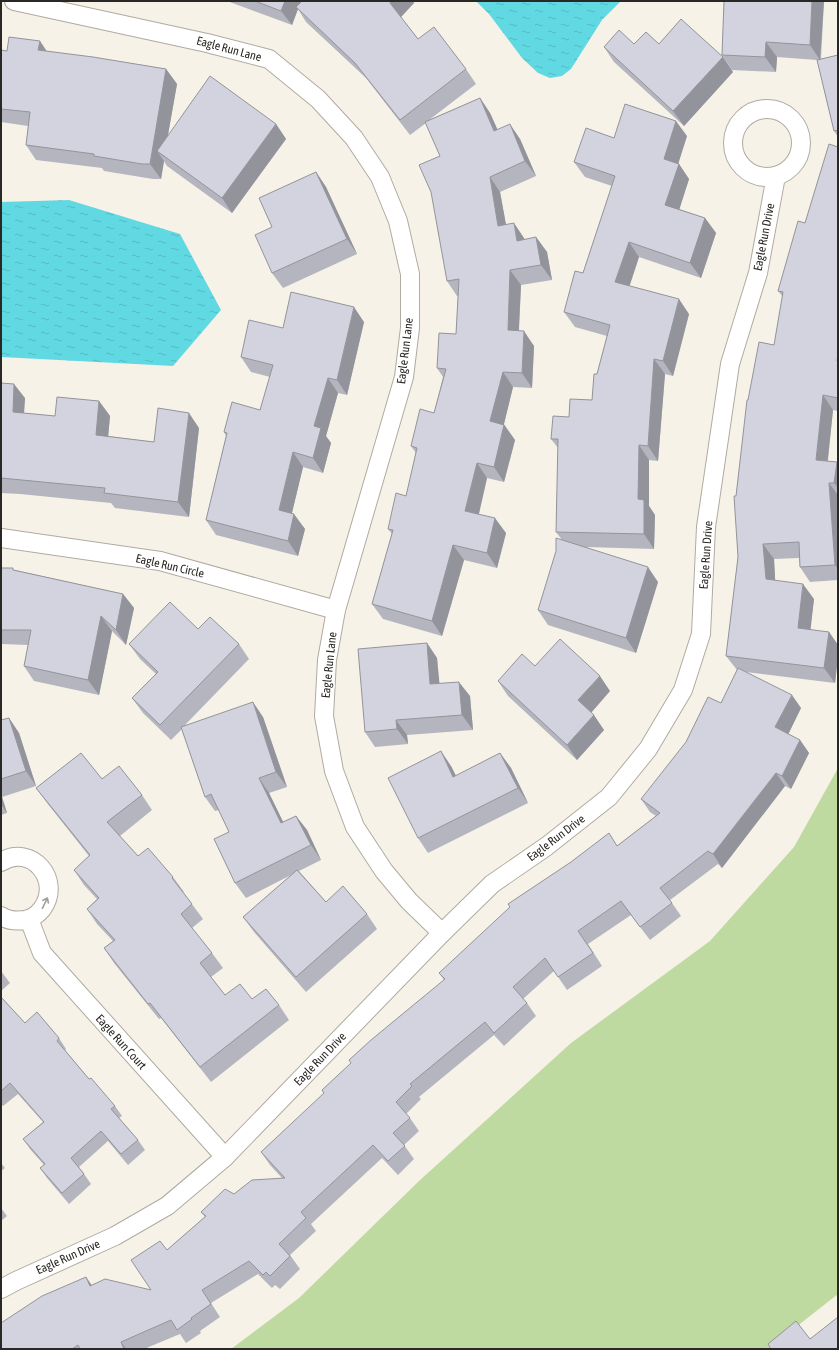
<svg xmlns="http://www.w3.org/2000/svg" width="839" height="1350" font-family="'Asap Condensed',sans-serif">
<defs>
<pattern id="water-ripples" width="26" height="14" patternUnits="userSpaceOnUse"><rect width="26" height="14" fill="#61d9e2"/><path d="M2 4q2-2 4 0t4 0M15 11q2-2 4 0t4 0" fill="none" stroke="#54bac2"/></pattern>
</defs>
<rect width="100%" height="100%" fill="#f7f2e7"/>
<!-- green -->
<path fill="#bfdaa0" d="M 838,768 L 838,1294 L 768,1349 L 231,1349 L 299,1298 L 419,1181 L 571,1043 L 710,941 L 794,847 Z"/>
<!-- water -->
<g fill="url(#water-ripples)">
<path d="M 476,1 L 621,1 L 602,20 L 571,69 L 562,76 L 550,78 L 538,73 L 522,58 L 489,14 Z"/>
<path d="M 69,200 L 180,234 L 221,310 L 173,366 L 1,357 L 1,202 Z"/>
</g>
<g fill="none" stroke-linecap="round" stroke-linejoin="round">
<!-- minor casing -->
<g stroke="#b0aba1" stroke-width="20">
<g id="minor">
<path d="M 14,1 L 207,43 L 269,59 L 318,99 L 354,138 L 380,177 L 398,221 L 410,274 L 410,328 L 404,377 L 336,610 L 327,660 L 324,716 L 334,771 L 355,827 L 384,871 L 409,901 L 442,933"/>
<circle cx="767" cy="143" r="34"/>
<path d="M 1,538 L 160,561 L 336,610"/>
<path d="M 1,862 C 31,843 63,880 42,909 C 38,914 31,919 25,920 C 17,921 8,921 1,916"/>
<path d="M 29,919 L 42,953 L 225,1157"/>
<path d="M 1,1289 L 16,1281 L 115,1236 L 167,1206 L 225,1157 L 442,933 L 492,884 L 547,846 L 609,797 L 648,749 L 683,690 L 701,634 L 706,527 L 730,364 L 758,273 L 776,176"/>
</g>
</g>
<!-- minor -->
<use href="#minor" stroke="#fff" stroke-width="18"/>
</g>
<!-- wall -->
<g fill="#b5b5bf">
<path d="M 227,1 L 301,1 L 300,3 L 302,1 L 413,1 L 414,3 L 401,17 L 418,39 L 466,69 L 476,84 L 429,120 L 480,98 L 490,113 L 497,129 L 520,139 L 536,176 L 500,192 L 506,225 L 524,238 L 525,240 L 536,237 L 547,252 L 552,280 L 521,285 L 519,331 L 534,346 L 532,388 L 513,387 L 504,424 L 515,440 L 504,482 L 487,478 L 479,514 L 506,533 L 497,568 L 464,560 L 442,636 L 383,619 L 372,604 L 392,534 L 388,529 L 406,496 L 416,453 L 411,446 L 434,413 L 443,377 L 437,368 L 456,334 L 458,296 L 457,296 L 447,281 L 440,156 L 426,123 L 410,135 L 366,78 L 306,22 L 298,9 L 292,25 Z"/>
<path d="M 724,1 L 824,1 L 821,59 L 838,55 L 838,137 L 834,131 L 817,60 L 777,57 L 776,72 L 732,70 L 722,55 Z"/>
<path d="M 634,44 L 723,57 L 733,72 L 684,126 L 614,62 L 604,47 Z"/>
<path d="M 1,50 L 7,51 L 46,51 L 166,69 L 177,84 L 168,135 L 276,124 L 286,139 L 232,213 L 167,166 L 164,161 L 161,179 L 153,179 L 104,171 L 102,168 L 36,160 L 26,145 L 28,126 L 1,122 Z"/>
<path d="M 687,136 L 678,163 L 679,164 L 689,179 L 679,209 L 705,218 L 716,233 L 701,278 L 639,257 L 629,286 L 689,314 L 673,376 L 665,374 L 658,461 L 649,460 L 649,506 L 655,515 L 654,549 L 586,547 L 658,582 L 636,653 L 548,625 L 538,610 L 562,540 L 556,532 L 558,448 L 551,439 L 569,417 L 592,400 L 597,374 L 607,336 L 575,327 L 564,312 L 583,273 L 612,186 L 585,177 L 574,162 Z"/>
<path d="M 838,147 L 838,411 L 833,410 L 828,461 L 837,462 L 838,464 L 838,580 L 810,582 L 800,567 L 799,558 L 774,559 L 775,581 L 814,599 L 810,630 L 829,632 L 838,645 L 838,657 L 835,683 L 746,672 L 801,708 L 788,734 L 800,740 L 809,753 L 791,789 L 785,786 L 722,868 L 718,864 L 670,900 L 681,916 L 650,940 L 631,915 L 588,944 L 602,966 L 567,990 L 554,971 L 523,999 L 527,1003 L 536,1016 L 504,1046 L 494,1035 L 419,1097 L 421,1099 L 406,1114 L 410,1118 L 419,1131 L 404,1145 L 414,1159 L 398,1175 L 382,1158 L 311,1224 L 316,1231 L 290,1255 L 300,1269 L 280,1289 L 275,1285 L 272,1288 L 258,1274 L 211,1303 L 220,1317 L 200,1331 L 201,1333 L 186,1343 L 180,1334 L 144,1349 L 1,1349 L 86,1277 L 92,1286 L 151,1290 L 167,1250 L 205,1217 L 201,1212 L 234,1194 L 282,1178 L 270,1165 L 261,1152 L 324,1094 L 322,1090 L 444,980 L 439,973 L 617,846 L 656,816 L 650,812 L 641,799 L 721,703 L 737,670 L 726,656 L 738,557 L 736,496 L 748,400 L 774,345 L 783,297 L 778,291 L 805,223 Z"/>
<path d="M 316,172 L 326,187 L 357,254 L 283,288 L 272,273 L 272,227 Z"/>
<path d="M 364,322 L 347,395 L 338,393 L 326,436 L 331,443 L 323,473 L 303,467 L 292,513 L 305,529 L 298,556 L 216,535 L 206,520 L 226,436 L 224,432 L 260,410 L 270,377 L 251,372 L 241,357 L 283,328 Z"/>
<path d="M 1,383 L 25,398 L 24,413 L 55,416 L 99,401 L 110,416 L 108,436 L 154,442 L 199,428 L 189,517 L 115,508 L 111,503 L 20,494 L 1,493 Z"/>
<path d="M 1,568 L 15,570 L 123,594 L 134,608 L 126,645 L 112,631 L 99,695 L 34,681 L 24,666 L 28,645 L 1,644 Z"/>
<path d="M 198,629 L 239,644 L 249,659 L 185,725 L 263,717 L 287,787 L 269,793 L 283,822 L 296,816 L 307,830 L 321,860 L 299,871 L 326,902 L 367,914 L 377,929 L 306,992 L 254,932 L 243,917 L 291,875 L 246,898 L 235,883 L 229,832 L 219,810 L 215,811 L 205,797 L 182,729 L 171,740 L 143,713 L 132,698 L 156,674 L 140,659 L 129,644 Z"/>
<path d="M 427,643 L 437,658 L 439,683 L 470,696 L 473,730 L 407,735 L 408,744 L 375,747 L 365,732 Z"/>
<path d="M 535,666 L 610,691 L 591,713 L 604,730 L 577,760 L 508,696 L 498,681 Z"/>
<path d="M 9,718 L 19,733 L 36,786 L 2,797 L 7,813 L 1,815 L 1,720 Z"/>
<path d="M 500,753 L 511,768 L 528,803 L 428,853 L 418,838 L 451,766 L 456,776 Z"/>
<path d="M 102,779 L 142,795 L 152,810 L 120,836 L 138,856 L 173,877 L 184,892 L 183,892 L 203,919 L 192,928 L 212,953 L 223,968 L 211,977 L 225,995 L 252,999 L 279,1005 L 289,1020 L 211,1082 L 161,1018 L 159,1019 L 114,963 L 104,948 L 113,941 L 97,924 L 87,909 L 97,899 L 84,885 L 74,870 L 89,856 L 47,803 L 36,788 Z"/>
<path d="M 1,971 L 10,983 L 1,991 Z"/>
<path d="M 1,997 L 25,1023 L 59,1038 L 66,1049 L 65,1050 L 89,1079 L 115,1106 L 122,1116 L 119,1118 L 138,1140 L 145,1150 L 128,1165 L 108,1141 L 79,1167 L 84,1174 L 91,1184 L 69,1204 L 47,1178 L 40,1168 L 44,1165 L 30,1149 L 23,1139 L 43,1122 L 18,1094 L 3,1106 L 1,1104 Z"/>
<path d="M 1,1163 L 5,1168 L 1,1171 Z"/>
<path d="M 1,1208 L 7,1216 L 1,1221 Z"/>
</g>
<!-- shaded-wall -->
<g fill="#93949b">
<path d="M 285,1 L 301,1 L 298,9 L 296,7 L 298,9 L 292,25 L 281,11 Z"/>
<path d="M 391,1 L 413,1 L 414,3 L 400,18 L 390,3 Z"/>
<path d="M 812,1 L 824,1 L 820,60 L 810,45 Z"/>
<path d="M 40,41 L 50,56 L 38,50 Z"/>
<path d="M 766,42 L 777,57 L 776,72 L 765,57 Z"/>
<path d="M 723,57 L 733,72 L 684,126 L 673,111 Z"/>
<path d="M 166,69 L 177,84 L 164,157 L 157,151 L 164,161 L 161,179 L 150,164 Z"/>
<path d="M 480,98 L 490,113 L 505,146 L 494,131 Z"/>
<path d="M 676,121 L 687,136 L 675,174 L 664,159 Z"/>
<path d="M 276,124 L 286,139 L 232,213 L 222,198 Z"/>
<path d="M 510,124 L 520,139 L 536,176 L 525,161 Z"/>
<path d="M 679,164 L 689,179 L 676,220 L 665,205 Z"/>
<path d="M 316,172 L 326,187 L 357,254 L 347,239 Z"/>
<path d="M 490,177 L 500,192 L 509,241 L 498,226 Z"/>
<path d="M 705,218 L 716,233 L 701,278 L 690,263 Z"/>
<path d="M 514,223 L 524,238 L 528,256 L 517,241 Z"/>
<path d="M 536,237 L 547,252 L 552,280 L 541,265 Z"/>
<path d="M 629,242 L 639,257 L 626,297 L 615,282 Z"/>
<path d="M 510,270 L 521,285 L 518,345 L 508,330 Z"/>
<path d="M 679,299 L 689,314 L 673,376 L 663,361 Z"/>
<path d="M 354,307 L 364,322 L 347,395 L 337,380 Z"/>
<path d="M 524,331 L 534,346 L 532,388 L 522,373 Z"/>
<path d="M 654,359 L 665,374 L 658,461 L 648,446 Z"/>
<path d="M 503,372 L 513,387 L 501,436 L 490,421 Z"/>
<path d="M 328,378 L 338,393 L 326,436 L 331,443 L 323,473 L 313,458 L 314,426 Z"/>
<path d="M 14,384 L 25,398 L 23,427 L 13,412 Z"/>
<path d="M 823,395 L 833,410 L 826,475 L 816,460 Z"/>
<path d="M 99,401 L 110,416 L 107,450 L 96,435 Z"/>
<path d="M 189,413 L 199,428 L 189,517 L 178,502 Z"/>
<path d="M 504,425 L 515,440 L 504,482 L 494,467 Z"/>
<path d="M 639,445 L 649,460 L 649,506 L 655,515 L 654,549 L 644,534 L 638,499 Z"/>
<path d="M 293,452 L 303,467 L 289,525 L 279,510 Z"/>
<path d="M 837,462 L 838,464 L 838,488 L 834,483 Z"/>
<path d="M 477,463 L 487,478 L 476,526 L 465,511 Z"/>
<path d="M 829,483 L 838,495 L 838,569 L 835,565 Z"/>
<path d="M 294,514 L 305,529 L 298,556 L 288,541 Z"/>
<path d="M 495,518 L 506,533 L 497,568 L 487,553 Z"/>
<path d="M 763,544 L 774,559 L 776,594 L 766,579 Z"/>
<path d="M 453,545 L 464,560 L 442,636 L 432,621 Z"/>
<path d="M 648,567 L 658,582 L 636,653 L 626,638 Z"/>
<path d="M 803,584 L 814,599 L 809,643 L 798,628 Z"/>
<path d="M 123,594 L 134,608 L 126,645 L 116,630 Z"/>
<path d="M 101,616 L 112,631 L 99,695 L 88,680 Z"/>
<path d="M 829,632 L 838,645 L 838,657 L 835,683 L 824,668 Z"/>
<path d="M 427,643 L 437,658 L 441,699 L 430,684 Z"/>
<path d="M 600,676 L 610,691 L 589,715 L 578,700 Z"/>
<path d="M 459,682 L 470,696 L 473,730 L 462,715 Z"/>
<path d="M 792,695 L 801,708 L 785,741 L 775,727 Z"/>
<path d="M 253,702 L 263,717 L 287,787 L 276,772 Z"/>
<path d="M 594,715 L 604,730 L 577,760 L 567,745 Z"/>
<path d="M 9,718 L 19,733 L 36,786 L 26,771 Z"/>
<path d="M 396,720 L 407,735 L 408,744 L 397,729 Z"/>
<path d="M 800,740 L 809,753 L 791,789 L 782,776 Z"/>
<path d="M 441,751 L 451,766 L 464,792 L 453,777 Z"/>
<path d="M 500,753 L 511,768 L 528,803 L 518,788 Z"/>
<path d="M 776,773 L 785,786 L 722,868 L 713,854 Z"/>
<path d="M 259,778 L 269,793 L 291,838 L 281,823 Z"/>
<path d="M 1,795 L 2,797 L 7,813 L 1,804 Z"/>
<path d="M 296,816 L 307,830 L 321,860 L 311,845 Z"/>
<path d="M 86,1277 L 95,1290 L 90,1286 Z"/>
<path d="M 121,1342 L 126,1349 L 124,1349 Z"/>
</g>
<!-- building -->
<g fill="#d2d3de" stroke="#93949b">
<path d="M 255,1 L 285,1 L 281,11 Z"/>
<path d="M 302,1 L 391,1 L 390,3 L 418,39 L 434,27 L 466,69 L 400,120 L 355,63 L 296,7 Z"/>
<path d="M 724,1 L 812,1 L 810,45 L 766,42 L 765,57 L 722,55 Z"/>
<path d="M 681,19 L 723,57 L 673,111 L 604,47 L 619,30 L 634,44 L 646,32 L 659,44 Z"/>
<path d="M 9,37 L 40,41 L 38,50 L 93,57 L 166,69 L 150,164 L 142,164 L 94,156 L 94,154 L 26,145 L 30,112 L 1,109 L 1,50 L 7,51 Z"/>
<path d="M 838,55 L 838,130 L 834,131 L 817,60 Z"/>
<path d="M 210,76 L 276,124 L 222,198 L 157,151 Z"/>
<path d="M 480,98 L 494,131 L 510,124 L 525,161 L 490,177 L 498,226 L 514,223 L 517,241 L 536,237 L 541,265 L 510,270 L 508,330 L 524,331 L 522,373 L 503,372 L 490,421 L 504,425 L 494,467 L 477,463 L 465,511 L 495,518 L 487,553 L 453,545 L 432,621 L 372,604 L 393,530 L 388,529 L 396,493 L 406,496 L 417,448 L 411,446 L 420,409 L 434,413 L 446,369 L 437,368 L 439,333 L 456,334 L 459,279 L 447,281 L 431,192 L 419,165 L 440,156 L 425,122 Z"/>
<path d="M 625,104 L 676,121 L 664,159 L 679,164 L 665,205 L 705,218 L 690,263 L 629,242 L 615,282 L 679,299 L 663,361 L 654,359 L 648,446 L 639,445 L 638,499 L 644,500 L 644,534 L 556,532 L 558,439 L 551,439 L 553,416 L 569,417 L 570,399 L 592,400 L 594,374 L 597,374 L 610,325 L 564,312 L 575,271 L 583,273 L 615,176 L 574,162 L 586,128 L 614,138 Z"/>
<path d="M 829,144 L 838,147 L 838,355 L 837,361 L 838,361 L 838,398 L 823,395 L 816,460 L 837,462 L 834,483 L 829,483 L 835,565 L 800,567 L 799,542 L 763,544 L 766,579 L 803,584 L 798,628 L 829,632 L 824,668 L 726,656 L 738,557 L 734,496 L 736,496 L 747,400 L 748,400 L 759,342 L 774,345 L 783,292 L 778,291 L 798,221 L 805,223 Z"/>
<path d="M 316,172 L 347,239 L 272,273 L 255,235 L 272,227 L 259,198 Z"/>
<path d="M 291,292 L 354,307 L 337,380 L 328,378 L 314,426 L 321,428 L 313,458 L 293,452 L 279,510 L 294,514 L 288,541 L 206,520 L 227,433 L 224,432 L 232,402 L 260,410 L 273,365 L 241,357 L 249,320 L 283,328 Z"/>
<path d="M 1,383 L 14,384 L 13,412 L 55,416 L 57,397 L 99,401 L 96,435 L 154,442 L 158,408 L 189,413 L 178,502 L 104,493 L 105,488 L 1,478 Z"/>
<path d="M 556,538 L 648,567 L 626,638 L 538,610 L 556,551 Z"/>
<path d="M 1,568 L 13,568 L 13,570 L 123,594 L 116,630 L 101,616 L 88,680 L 24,666 L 31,630 L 1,630 Z"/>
<path d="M 170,602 L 198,629 L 210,617 L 239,644 L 160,725 L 132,698 L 158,672 L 129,644 Z"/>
<path d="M 560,639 L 600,676 L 578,700 L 594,715 L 567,745 L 498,681 L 522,654 L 535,666 Z"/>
<path d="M 427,643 L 430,684 L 459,682 L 462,715 L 396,720 L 397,729 L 365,732 L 358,649 Z"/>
<path d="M 738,668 L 792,695 L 775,727 L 800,740 L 782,776 L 776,773 L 713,854 L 708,851 L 660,888 L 672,903 L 640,927 L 621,901 L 578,931 L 593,953 L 558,977 L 545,958 L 513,987 L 527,1003 L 494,1033 L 485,1022 L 410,1084 L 412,1086 L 396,1102 L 410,1118 L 393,1133 L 405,1146 L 388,1161 L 373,1145 L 301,1212 L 306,1218 L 279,1244 L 290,1256 L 270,1276 L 266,1272 L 263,1275 L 249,1261 L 202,1290 L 211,1304 L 191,1318 L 192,1319 L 177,1330 L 171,1320 L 121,1342 L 124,1349 L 80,1349 L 78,1345 L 72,1349 L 1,1349 L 1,1323 L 42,1296 L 86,1277 L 90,1286 L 105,1279 L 151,1290 L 131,1260 L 160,1241 L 167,1250 L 206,1216 L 201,1212 L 225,1189 L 234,1194 L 252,1180 L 285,1178 L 261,1152 L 324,1093 L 322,1090 L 351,1063 L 349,1060 L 371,1040 L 445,979 L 439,973 L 510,907 L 508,904 L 571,862 L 609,833 L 617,846 L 660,813 L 641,799 L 686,742 L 708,697 L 721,703 Z"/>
<path d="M 253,702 L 276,772 L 259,778 L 281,823 L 296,816 L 311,845 L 235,883 L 214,839 L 229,832 L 211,794 L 205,797 L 181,727 Z"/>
<path d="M 9,718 L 26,771 L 1,779 L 1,720 Z"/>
<path d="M 441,751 L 453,777 L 500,753 L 518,788 L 418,838 L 388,778 Z"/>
<path d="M 81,753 L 102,779 L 119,766 L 142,795 L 107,822 L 138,856 L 148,848 L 173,877 L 172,878 L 192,904 L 181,914 L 212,953 L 200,963 L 225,995 L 240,984 L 252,999 L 266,989 L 279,1005 L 200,1067 L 150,1003 L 148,1004 L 104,948 L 115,940 L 87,909 L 99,898 L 74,870 L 90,855 L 36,788 Z"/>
<path d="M 297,870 L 326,902 L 343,886 L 367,914 L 296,977 L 243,917 Z"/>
<path d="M 1,997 L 25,1023 L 37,1012 L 59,1038 L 57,1041 L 89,1079 L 91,1078 L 115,1106 L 111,1109 L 138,1140 L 121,1154 L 101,1131 L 71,1158 L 84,1174 L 62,1193 L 40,1168 L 45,1164 L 23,1139 L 44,1122 L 10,1083 L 1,1091 Z"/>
<path d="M 838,1317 L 838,1349 L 771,1349 L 768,1344 L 796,1321 L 810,1339 Z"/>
</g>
<!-- one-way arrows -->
<defs><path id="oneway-shaft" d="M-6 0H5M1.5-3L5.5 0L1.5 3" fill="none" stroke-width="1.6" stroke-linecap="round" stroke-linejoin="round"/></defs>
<use stroke="#9f9e9c" href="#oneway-shaft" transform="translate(45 903) rotate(-64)"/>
<g text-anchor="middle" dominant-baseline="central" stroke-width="3" stroke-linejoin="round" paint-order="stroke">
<!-- street labels -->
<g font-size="12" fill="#2a2824" stroke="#fff">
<text transform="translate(229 49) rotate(15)">Eagle Run Lane</text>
<text transform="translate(764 237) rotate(-79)">Eagle Run Drive</text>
<text transform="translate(405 351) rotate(-83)">Eagle Run Lane</text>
<text transform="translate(706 555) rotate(-86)">Eagle Run Drive</text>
<text transform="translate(170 566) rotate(13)">Eagle Run Circle</text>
<text transform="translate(329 665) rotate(-84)">Eagle Run Lane</text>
<text transform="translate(556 838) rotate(-37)">Eagle Run Drive</text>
<text transform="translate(121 1042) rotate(48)">Eagle Run Court</text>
<text transform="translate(320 1059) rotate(-46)">Eagle Run Drive</text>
<text transform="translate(68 1257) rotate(-24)">Eagle Run Drive</text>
</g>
</g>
<!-- border -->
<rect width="839" height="1350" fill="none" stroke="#2a2824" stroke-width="4"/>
</svg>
